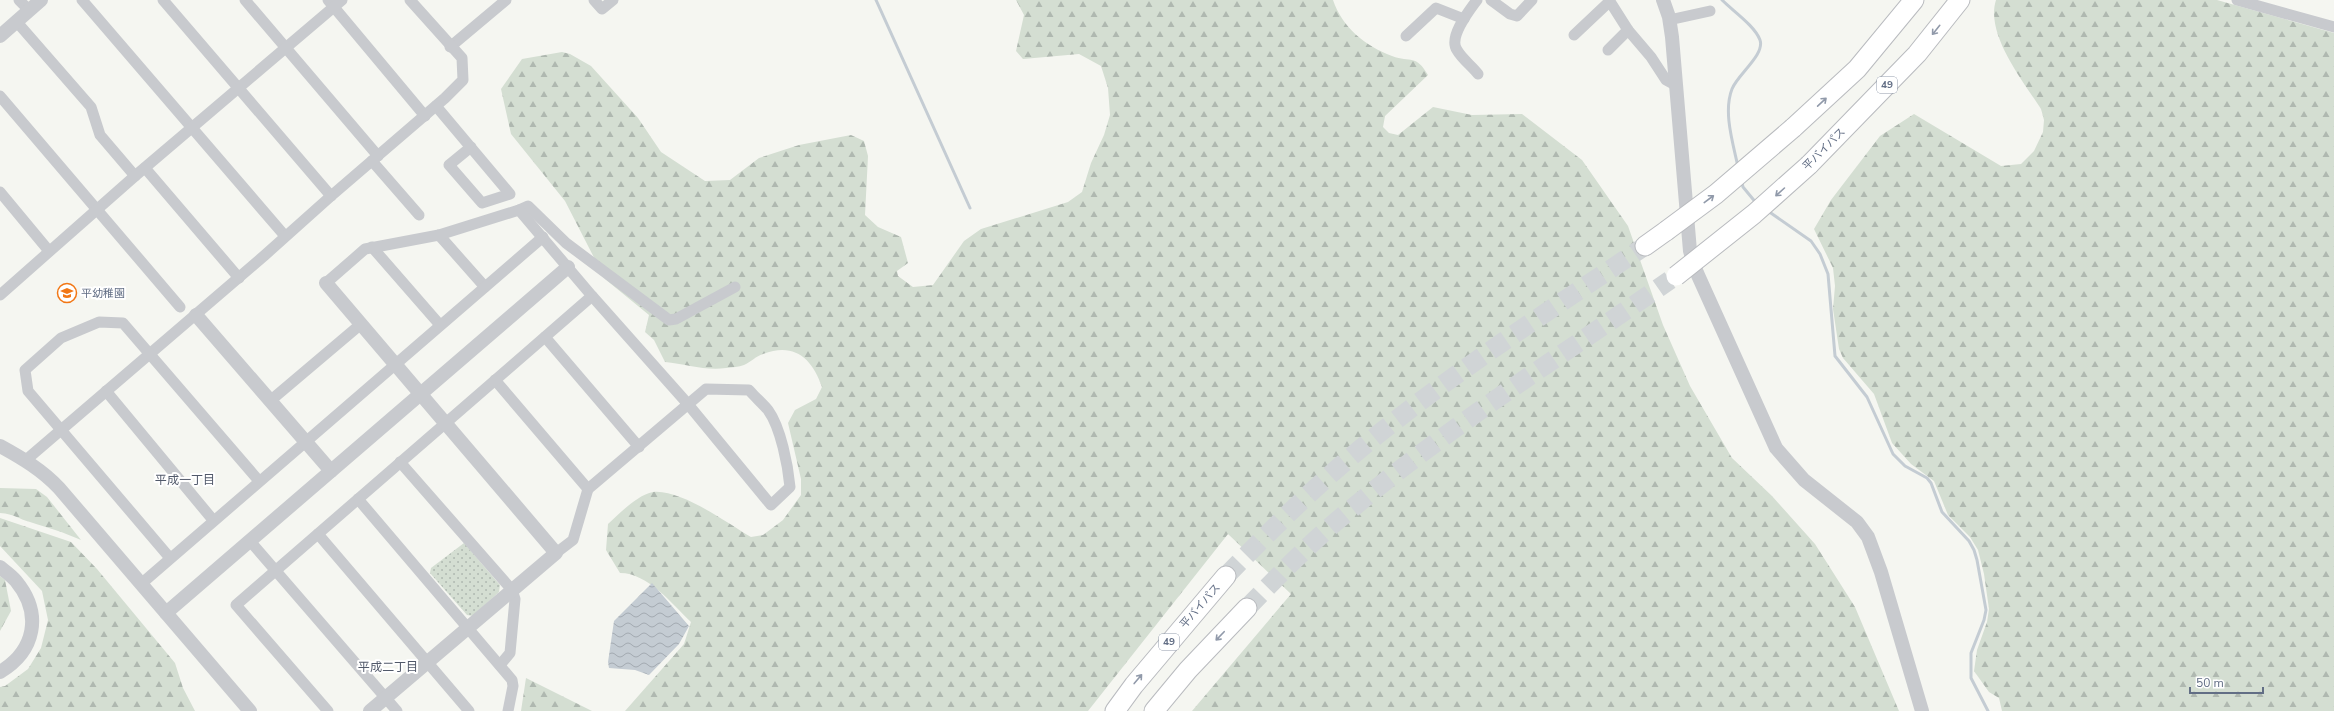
<svg xmlns="http://www.w3.org/2000/svg" width="2334" height="711" font-family="'Nunito Sans','Noto Sans JP',sans-serif">
<defs>
<pattern id="forest-firs" width="22" height="20" patternUnits="userSpaceOnUse"><rect width="22" height="20" fill="#d4ded2"/><path d="M5 1l3.5 6h-7zM16 11l3.5 6h-7z" fill="#afb8b0"/></pattern>
<pattern id="park-dots" width="8" height="8" patternUnits="userSpaceOnUse"><rect width="8" height="8" fill="#d4ded2"/><path d="M2 2h.1M6 6h.1" fill="none" stroke="#afb8b0" stroke-width="1.8" stroke-linecap="round"/></pattern>
<pattern id="water-waves" width="16" height="10" patternUnits="userSpaceOnUse"><rect width="16" height="10" fill="#c4ccd3"/><path d="M0 5q4-4 8 0t8 0" fill="none" stroke="#a3aab1"/></pattern>
</defs>
<rect width="100%" height="100%" fill="#f5f6f1"/>
<!-- forest -->
<g fill="url(#forest-firs)">
<path d="M 1016,0 L 1333,0 C 1342,27 1365,46 1392,56 C 1411,63 1416,54 1428,75 L 1385,116 L 1383,127 L 1389,133 L 1398,135 L 1433,107 L 1472,115 L 1522,114 L 1582,160 L 1628,226 L 1663,325 L 1690,386 L 1732,458 L 1772,496 L 1815,544 L 1855,607 L 1899,711 L 1192,711 L 1291,594 L 1228,534 L 1088,711 L 625,711 L 684,644 L 691,622 C 672,604 648,573 620,573 L 606,550 L 608,524 C 619,514 637,495 653,492 C 681,489 727,523 751,537 L 763,535 L 783,520 L 801,495 L 801,479 L 788,423 L 795,410 L 816,399 L 822,387 C 812,358 794,342 763,354 C 756,356 751,362 744,365 C 739,367 732,367 726,368 C 706,371 685,364 665,362 L 654,340 L 645,332 L 649,315 L 605,279 L 565,201 L 511,134 L 501,89 L 522,59 L 562,52 L 570,54 L 591,66 L 638,118 L 661,152 L 705,181 L 730,180 L 759,158 L 799,145 L 851,135 L 864,141 L 868,156 L 865,215 L 878,227 L 901,237 L 908,263 L 897,271 L 898,276 L 913,287 L 933,285 L 964,241 L 981,229 L 1068,202 L 1082,192 L 1091,163 L 1104,135 L 1110,115 L 1108,88 L 1101,66 L 1079,54 L 1023,59 L 1016,51 L 1024,15 Z"/>
<path d="M 1996,0 L 2217,0 L 2334,33 L 2334,711 L 2002,711 L 1999,698 L 1989,692 L 1974,671 L 1977,650 L 1987,622 L 1989,609 L 1984,574 L 1978,550 L 1970,537 L 1948,515 L 1934,481 L 1911,464 L 1892,443 L 1874,394 L 1843,358 L 1839,349 L 1833,309 L 1835,286 L 1833,268 L 1814,229 L 1831,200 L 1880,136 L 1914,114 L 2001,166 L 2021,164 L 2034,151 L 2043,132 L 2044,120 L 2041,109 C 2023,81 1985,34 1996,0 Z"/>
<path d="M 0,488 L 36,489 L 47,497 L 81,540 C 63,532 49,528 30,522 C 18,519 15,514 0,513 Z"/>
<path d="M 0,518 L 71,542 L 97,569 L 175,663 L 183,688 L 195,711 L 0,711 L 0,687 L 5,686 L 28,669 L 41,648 L 48,620 L 42,591 L 0,546 Z"/>
<path d="M 0,576 L 5,580 L 11,611 L 0,631 Z"/>
<path d="M 526,678 L 592,711 L 521,711 Z"/>
</g>
<!-- park -->
<path fill="url(#park-dots)" d="M 464,543 L 500,585 L 499,592 L 473,616 L 467,615 L 430,573 L 431,568 Z"/>
<!-- water -->
<path fill="url(#water-waves)" d="M 652,583 L 689,626 L 679,644 L 649,675 L 635,670 L 609,668 L 608,662 L 614,621 Z"/>
<g fill="none" stroke-linecap="round" stroke-linejoin="round">
<!-- stream -->
<g stroke="#c4ccd3" stroke-width="3">
<path d="M 876,0 L 970,208"/>
<path d="M 1722,0 C 1733,11 1755,26 1760,40 C 1765,55 1738,74 1732,89 C 1723,112 1733,143 1738,167"/>
<path d="M 1741,180 L 1743,187 L 1757,204"/>
<path d="M 1768,211 L 1811,241 L 1820,254 L 1828,274 L 1835,356 L 1867,397 L 1893,454 L 1905,466 L 1927,478 L 1931,483 L 1942,512 L 1969,541 L 1974,550 L 1977,560 L 1986,610 L 1984,620 L 1971,653 L 1971,678 L 1988,711"/>
</g>
<!-- trunk-tunnel -->
<g stroke="#d0d4d6" stroke-width="19" stroke-dasharray="19 10" stroke-linecap="butt">
<path d="M 1226,576 C 1267,534 1308,493 1353,455 C 1444,378 1546,313 1645,246"/>
<path d="M 1247,608 C 1282,572 1316,537 1355,506 C 1454,423 1564,354 1670,280"/>
</g>
<!-- trunk casing -->
<g stroke="#b9bbbf" stroke-width="21">
<g id="trunk">
<path d="M 1793,128 L 1857,69 L 1914,0"/>
<path d="M 1809,165 L 1917,54 L 1960,0"/>
<path d="M 1645,246 L 1666,231"/>
<path d="M 1115,711 L 1134,685 L 1226,576"/>
<path d="M 1154,711 L 1188,670 L 1247,608"/>
</g>
</g>
<!-- minor -->
<g stroke="#c8cace" stroke-width="11">
<path d="M 19,0 L 29,10"/>
<path d="M 82,0 L 285,236"/>
<path d="M 163,0 L 331,196"/>
<path d="M 245,0 L 378,156"/>
<path d="M 328,0 L 425,116"/>
<path d="M 594,0 L 602,9 L 613,0"/>
<path d="M 1477,0 C 1469,11 1448,37 1457,50 C 1462,59 1472,66 1478,74"/>
<path d="M 1491,0 L 1510,14 L 1517,16 L 1532,0"/>
<path d="M 1609,0 L 1628,30 L 1651,57 L 1666,80 L 1677,86"/>
<path d="M 2237,0 L 2334,27"/>
<path d="M 1669,20 L 1710,11"/>
<path d="M 16,21 L 91,107 L 100,135 L 135,176"/>
<path d="M 1574,35 L 1609,2"/>
<path d="M 1406,36 L 1436,8 L 1464,19"/>
<path d="M 450,47 L 506,0"/>
<path d="M 1608,50 L 1628,30"/>
<path d="M 0,96 L 180,307"/>
<path d="M 436,106 L 510,194 L 482,203 L 449,165 L 471,147"/>
<path d="M 372,161 L 419,215"/>
<path d="M 145,168 L 239,278"/>
<path d="M 0,192 L 49,251"/>
<path d="M 519,210 L 528,206 L 566,243 L 669,320 L 676,319 L 735,287"/>
<path d="M 439,235 L 485,287"/>
<path d="M 372,247 L 440,325"/>
<path d="M 326,283 L 365,249 L 439,235 L 519,210 L 592,296 L 687,403 L 771,505 L 790,487 C 788,466 781,428 768,410 C 762,403 755,397 749,390 L 706,389 L 588,489 L 573,540 L 556,553"/>
<path d="M 0,295 L 135,176 L 342,0"/>
<path d="M 545,337 L 639,447"/>
<path d="M 495,380 L 588,489"/>
<path d="M 106,391 L 213,520"/>
<path d="M 270,401 L 361,324"/>
<path d="M 26,460 L 265,255 L 331,196 L 445,98 L 463,80 L 462,58 L 410,0"/>
<path d="M 400,462 L 512,590 L 515,599 L 510,653 L 500,665"/>
<path d="M 358,499 L 512,680 L 513,686 L 508,711"/>
<path d="M 318,534 L 469,711"/>
<path d="M 250,541 L 397,711"/>
<path d="M 170,558 L 28,391 L 25,370 L 61,338 L 99,322 L 123,323 L 259,481"/>
<path d="M 141,584 L 543,237"/>
<path d="M 328,711 L 236,605 L 592,296"/>
</g>
<!-- tertiary -->
<g stroke="#c8cace" stroke-width="14">
<path d="M 1663,0 L 1669,17 L 1672,37 L 1690,251 L 1697,273 L 1776,448 L 1804,480 L 1857,522 L 1868,537 L 1881,572 L 1922,711"/>
<path d="M 0,36 L 41,0"/>
<path d="M 326,283 L 556,553 L 370,711"/>
<path d="M 196,315 L 331,471"/>
<path d="M 0,446 C 22,458 42,470 59,488 L 250,711"/>
<path d="M 0,567 C 5,571 12,576 16,581 C 43,614 35,651 0,672"/>
<path d="M 166,613 L 568,267"/>
</g>
<!-- trunk -->
<use href="#trunk" stroke="#fff" stroke-width="19"/>
<!-- trunk-bridge casing -->
<g stroke="#b9bbbf" stroke-width="21" stroke-linecap="butt">
<g id="trunk-bridge">
<path d="M 1666,231 L 1716,194 L 1793,128"/>
<path d="M 1676,276 L 1754,214 L 1809,165"/>
</g>
</g>
<!-- trunk-bridge -->
<use href="#trunk-bridge" stroke="#fff" stroke-width="19"/>
</g>
<!-- one-way arrows -->
<defs><path id="oneway-shaft" d="M-6 0H5M1.5-3L5.5 0L1.5 3" fill="none" stroke-width="1.6" stroke-linecap="round" stroke-linejoin="round"/></defs>
<g stroke="#919aaa">
<use href="#oneway-shaft" transform="translate(1936 30) rotate(129)"/>
<use href="#oneway-shaft" transform="translate(1822 102) rotate(-43)"/>
<use href="#oneway-shaft" transform="translate(1780 192) rotate(138)"/>
<use href="#oneway-shaft" transform="translate(1709 199) rotate(-37)"/>
<use href="#oneway-shaft" transform="translate(1220 636) rotate(134)"/>
<use href="#oneway-shaft" transform="translate(1138 679) rotate(-50)"/>
</g>
<!-- icons -->
<defs>
<g id="school-ring" transform="scale(1)"><circle r="9.5" fill="#fff" stroke="#f27715" stroke-width="1.5"/><path d="M0-5L7-2L0 1L-7-2ZM-4 1L0 2.5L4 1V4Q0 6-4 4Z" fill="#f27715"/></g>
</defs>
<g fill-rule="evenodd">
<use href="#school-ring" x="67" y="293"/>
</g>
<g text-anchor="middle" dominant-baseline="central" stroke-width="4" stroke-linejoin="round" paint-order="stroke">
<!-- shield labels -->
<g fill="#fff" stroke="#919aaa" stroke-width="1">
<rect x="1877" y="77" width="20" height="16" rx="3"/>
<rect x="1159" y="634" width="20" height="16" rx="3"/>
</g>
<g font-size="10" font-weight="bold" fill="#626e85">
<text x="1887" y="85">49</text>
<text x="1169" y="642">49</text>
</g>
<!-- street labels -->
<g font-size="11" fill="#626e85" stroke="#fff">
<text transform="translate(1824 149) rotate(-45)">平バイパス</text>
<text transform="translate(1200 606) rotate(-49)">平バイパス</text>
</g>
<!-- poi labels -->
<g font-size="11" fill="#626e85" stroke="#fff" text-anchor="start">
<text x="81" y="293">平幼稚園</text>
</g>
<!-- neighbourhood labels -->
<g font-size="12" fill="#51596a" stroke="#fff">
<text x="185" y="480">平成一丁目</text>
<text x="388" y="667">平成二丁目</text>
</g>
</g>
<!-- scale -->
<path d="M2190 687v6h73v-6" fill="none" stroke="#626e85" stroke-width="2"/>
<text x="2196" y="687" font-size="12" fill="#626e85" stroke="#ffffff" stroke-width="3" paint-order="stroke">50 m</text>
</svg>
